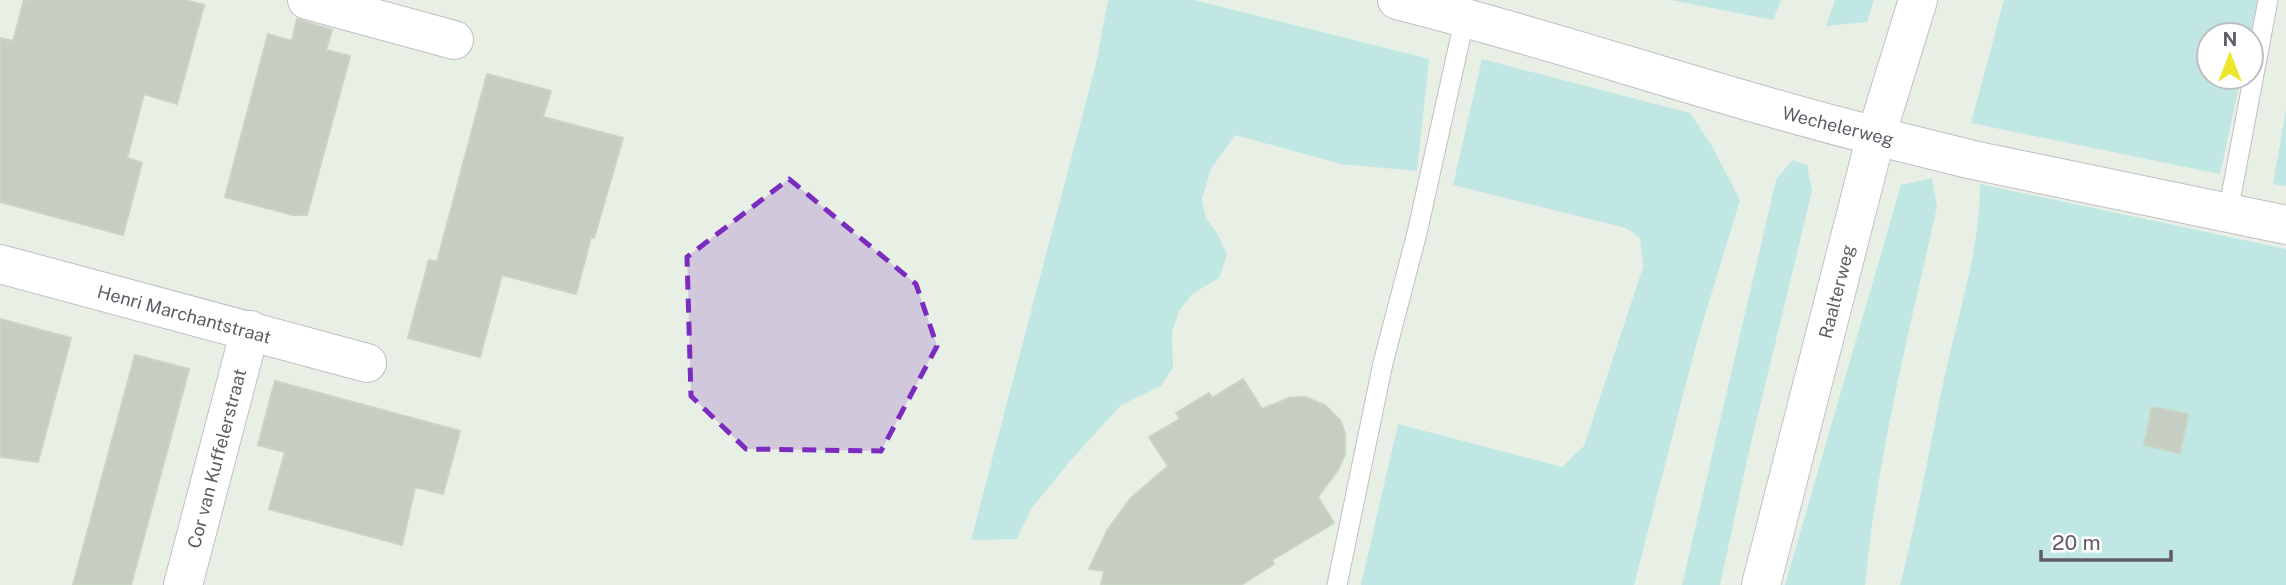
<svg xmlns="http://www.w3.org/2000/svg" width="2286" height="585" font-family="'Public Sans',sans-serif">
<rect width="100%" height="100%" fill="#e8efe4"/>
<!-- green -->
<g fill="#c0e7e3">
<path d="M 1108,0 L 1194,0 L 1429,59 L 1417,171 L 1341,164 L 1235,135 L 1211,169 L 1202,199 L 1206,218 L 1218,235 L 1227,255 L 1219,278 L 1192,294 L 1179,311 L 1172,332 L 1173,367 L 1161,386 L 1121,405 L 1071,460 L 1031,509 L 1017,539 L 971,540 L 1096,64 Z"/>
<path d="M 1671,0 L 1781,0 L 1773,20 Z"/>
<path d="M 1835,0 L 1874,0 L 1867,22 L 1826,26 Z"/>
<path d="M 2004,0 L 2258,0 L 2250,35 L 2209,35 L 2209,77 L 2241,77 L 2220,174 L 1971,123 Z"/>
<path d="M 1482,59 L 1690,113 L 1712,146 L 1740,200 L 1697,341 L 1634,585 L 1361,585 L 1398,424 L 1562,467 L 1584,446 L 1643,267 L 1640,238 L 1626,228 L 1453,185 Z"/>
<path d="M 2286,110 L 2286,186 L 2273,184 Z"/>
<path d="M 1792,160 L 1807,165 L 1812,191 L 1747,460 L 1720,585 L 1682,585 L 1776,180 Z"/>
<path d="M 1932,178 L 1937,207 C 1909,332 1877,457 1865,585 L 1785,585 L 1901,185 Z"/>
<path d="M 1980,184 L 2286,249 L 2286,585 L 1900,585 C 1918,515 1930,445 1945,374 C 1959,312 1980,248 1980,184 Z"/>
</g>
<!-- building -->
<g fill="#c6cdc2" stroke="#cad4c2" stroke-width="2">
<path d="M 24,0 L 185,0 L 204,5 L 177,104 L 144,94 L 127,158 L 142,163 L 123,235 L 0,202 L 0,38 L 13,41 Z"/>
<path d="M 297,19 L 332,30 L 326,50 L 350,56 L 307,215 L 293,215 L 225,197 L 268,34 L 292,41 Z"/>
<path d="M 487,74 L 551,91 L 543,117 L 623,138 L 594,238 L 591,237 L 576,294 L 502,275 L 480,357 L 408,338 L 429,260 L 437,262 Z"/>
<path d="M 0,319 L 71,338 L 38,462 L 0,457 Z"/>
<path d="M 135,355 L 189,369 L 148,522 L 131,585 L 73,585 Z"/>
<path d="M 1243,379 L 1262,409 L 1289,398 L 1305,397 L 1325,405 L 1340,420 L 1345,433 L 1345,454 L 1338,470 L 1318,497 L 1334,523 L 1272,560 L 1274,564 L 1241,585 L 1101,585 L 1104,571 L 1089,569 L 1108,529 L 1131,498 L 1168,466 L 1149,437 L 1180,419 L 1176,413 L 1209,393 L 1212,398 Z"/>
<path d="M 275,381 L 460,431 L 443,494 L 415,487 L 402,545 L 269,509 L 285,452 L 258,445 Z"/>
<path d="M 2152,407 L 2188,414 L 2180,453 L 2144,445 Z"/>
</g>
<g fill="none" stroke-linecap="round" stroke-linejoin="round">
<!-- service casing -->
<g stroke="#c2bec5" stroke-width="21">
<g id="service">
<path d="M 2228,212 L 2268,0"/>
<path d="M 1337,585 L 1383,363 L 1417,233 L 1465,17"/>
</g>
</g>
<!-- minor casing -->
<g stroke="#c2bec5" stroke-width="40">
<g id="minor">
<path d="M 307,0 L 454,40"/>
<path d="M 1876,136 L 1973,160 L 2286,225"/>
<path id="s1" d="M 0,264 L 367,363"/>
<path id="s2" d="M 183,585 L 250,330"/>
</g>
</g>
<!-- tertiary casing -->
<g stroke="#c2bec5" stroke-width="40">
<path id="tertiary" d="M 1397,0 C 1558,40 1715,96 1876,136"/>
</g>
<!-- secondary casing -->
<g stroke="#c5c0c9" stroke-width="40">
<g id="secondary">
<path id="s3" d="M 1761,585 L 1876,136 L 1918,0"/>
</g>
</g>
<!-- service -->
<use href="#service" stroke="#fff" stroke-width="19"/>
<!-- minor -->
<use href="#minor" stroke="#fff" stroke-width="38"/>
<!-- tertiary -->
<use href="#tertiary" stroke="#fff" stroke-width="38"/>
<!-- secondary -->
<use href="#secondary" stroke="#fff" stroke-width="38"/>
</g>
<!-- marked area -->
<path fill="#7b2cbf" fill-opacity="0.2" stroke="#7b2cbf" stroke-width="5" stroke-dasharray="14 9" stroke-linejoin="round" d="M 789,179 L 916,284 L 937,346 L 881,451 L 746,449 L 691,396 L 687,257 Z"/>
<g text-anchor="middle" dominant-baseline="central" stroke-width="6" stroke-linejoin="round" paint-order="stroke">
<!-- street labels -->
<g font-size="18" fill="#605c65" stroke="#fff">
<text transform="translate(1838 126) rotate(14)">Wechelerweg</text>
<text stroke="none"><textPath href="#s3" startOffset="303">Raalterweg</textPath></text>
<text stroke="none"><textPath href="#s1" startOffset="191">Henri Marchantstraat</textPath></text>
<text stroke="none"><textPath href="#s2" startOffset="131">Cor van Kuffelerstraat</textPath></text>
</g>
</g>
<!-- north arrow -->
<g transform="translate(2230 56)"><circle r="33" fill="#ffffff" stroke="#bfbec1" stroke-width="2"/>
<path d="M0-5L12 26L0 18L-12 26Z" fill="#ece62d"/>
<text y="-10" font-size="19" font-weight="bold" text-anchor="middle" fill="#605c65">N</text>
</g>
<!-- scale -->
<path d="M2041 550v10h130v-10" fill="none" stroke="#605c65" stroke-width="3.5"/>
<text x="2052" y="550" font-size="21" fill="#605c65" stroke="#ffffff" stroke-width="5" paint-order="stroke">20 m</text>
</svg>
